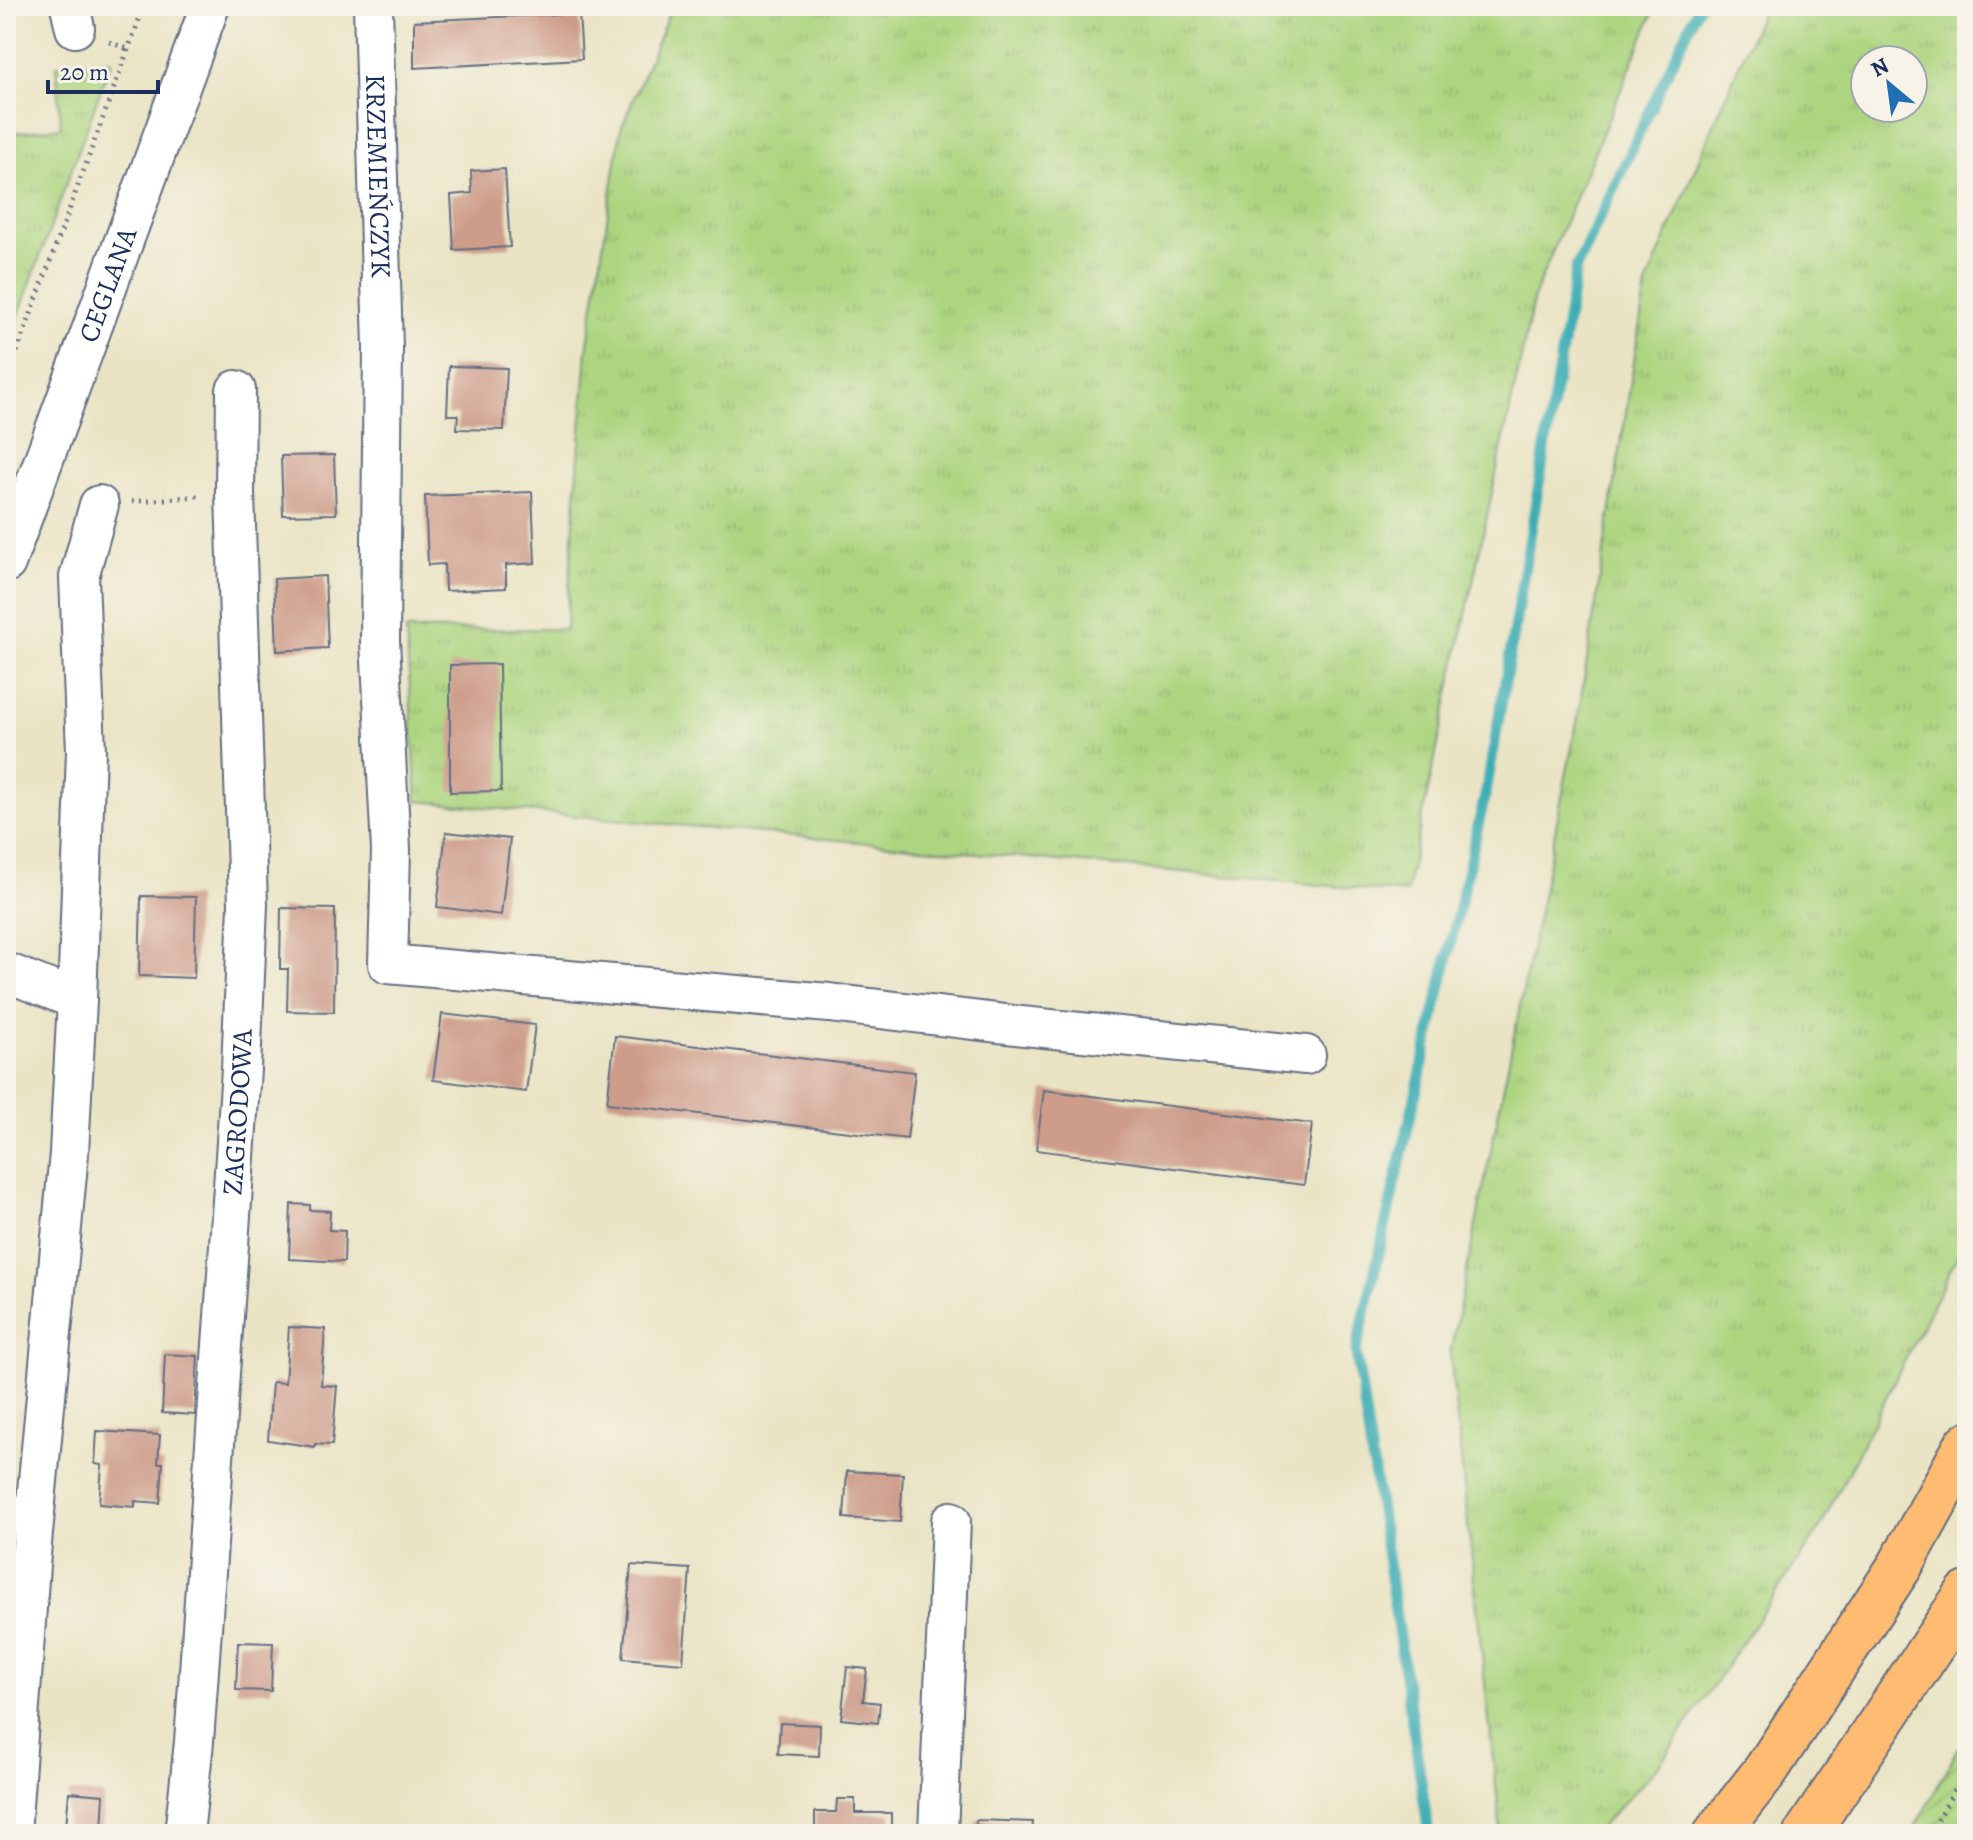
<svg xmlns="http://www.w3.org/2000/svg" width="1973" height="1840" font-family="Alegreya,serif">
<defs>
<pattern id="grass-tufts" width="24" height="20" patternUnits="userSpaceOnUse" patternTransform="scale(2)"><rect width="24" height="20" fill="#add580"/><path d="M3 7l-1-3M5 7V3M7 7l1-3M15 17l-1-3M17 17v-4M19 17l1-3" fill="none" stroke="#94b771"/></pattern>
<pattern id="garden-furrows" width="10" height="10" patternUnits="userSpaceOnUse" patternTransform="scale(2)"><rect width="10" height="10" fill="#add580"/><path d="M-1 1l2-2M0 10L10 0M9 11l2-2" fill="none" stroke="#94b771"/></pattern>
</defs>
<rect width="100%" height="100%" fill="#f7f3e8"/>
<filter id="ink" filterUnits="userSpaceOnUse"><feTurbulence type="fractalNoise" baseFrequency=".0125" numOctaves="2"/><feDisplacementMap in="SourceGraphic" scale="16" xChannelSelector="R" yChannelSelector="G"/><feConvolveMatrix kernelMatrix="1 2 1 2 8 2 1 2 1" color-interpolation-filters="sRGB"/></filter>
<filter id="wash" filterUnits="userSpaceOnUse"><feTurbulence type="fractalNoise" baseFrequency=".006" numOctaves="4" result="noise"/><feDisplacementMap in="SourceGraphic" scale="32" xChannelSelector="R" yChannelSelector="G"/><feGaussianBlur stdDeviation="1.8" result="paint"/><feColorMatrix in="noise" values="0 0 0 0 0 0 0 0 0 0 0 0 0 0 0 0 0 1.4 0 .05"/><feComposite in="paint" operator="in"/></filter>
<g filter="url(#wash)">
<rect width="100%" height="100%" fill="#eae4c5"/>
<!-- grass -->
<g fill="url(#grass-tufts)" stroke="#64826f" stroke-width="2" fill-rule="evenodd">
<path d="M 672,6 L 1656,6 L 1535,293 L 1406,893 L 417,801 L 406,630 L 566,629 L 587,350 L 621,129 Z"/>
<path d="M 1764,6 L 1967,6 L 1967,1237 L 1820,1528 L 1659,1765 L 1594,1834 L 1501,1834 L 1450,1354 L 1578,717 L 1646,285 ZM 1865,60 L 1913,60 L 1913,108 L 1865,108 Z"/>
<path d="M 111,61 L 6,350 L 6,134 L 61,127 L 56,66 Z"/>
</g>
<!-- garden -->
<path fill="url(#garden-furrows)" stroke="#64826f" stroke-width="2" d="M 1967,1733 L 1967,1834 L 1911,1834 Z"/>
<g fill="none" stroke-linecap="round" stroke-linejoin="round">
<!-- stream -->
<path stroke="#3daeb5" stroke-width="11" d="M 1429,1834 L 1356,1352 L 1487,787 L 1576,268 L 1699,6"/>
</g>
<g id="blocks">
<!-- building -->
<g fill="#cd9c8a">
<path d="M 579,13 L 582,59 L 414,68 L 414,21 Z"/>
<path d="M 505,169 L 510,247 L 454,250 L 451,195 L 472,193 L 471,171 Z"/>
<path d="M 449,366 L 507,368 L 504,430 L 457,429 L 458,415 L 447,415 Z"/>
<path d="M 334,455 L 336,514 L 283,515 L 281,456 Z"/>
<path d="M 532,492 L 535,563 L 506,565 L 506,588 L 445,591 L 444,564 L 428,565 L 425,496 Z"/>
<path d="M 325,576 L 328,648 L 277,651 L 274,579 Z"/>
<path d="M 499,664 L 501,791 L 450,792 L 450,665 Z"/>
<path d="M 446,832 L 510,839 L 501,915 L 437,907 Z"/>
<path d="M 141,896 L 196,897 L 194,978 L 139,976 Z"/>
<path d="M 281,908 L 335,909 L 334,1012 L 287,1011 L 288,969 L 280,969 Z"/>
<path d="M 442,1014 L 535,1025 L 526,1092 L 433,1080 Z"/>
<path d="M 615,1036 L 915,1072 L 907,1139 L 607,1103 Z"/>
<path d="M 1044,1090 L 1312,1124 L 1304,1185 L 1036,1150 Z"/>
<path d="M 291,1204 L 310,1205 L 310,1210 L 330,1211 L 329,1230 L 345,1231 L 344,1262 L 289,1259 Z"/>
<path d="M 289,1327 L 325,1329 L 321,1385 L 337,1386 L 332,1445 L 315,1444 L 315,1447 L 268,1440 L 272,1382 L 285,1383 Z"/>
<path d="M 165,1354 L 198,1356 L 195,1415 L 162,1413 Z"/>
<path d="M 97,1431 L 160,1435 L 158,1463 L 163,1463 L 160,1503 L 135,1501 L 135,1507 L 99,1504 L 102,1465 L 95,1464 Z"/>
<path d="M 847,1471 L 903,1474 L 900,1522 L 844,1518 Z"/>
<path d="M 631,1565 L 690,1569 L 683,1663 L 623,1658 Z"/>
<path d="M 238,1642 L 273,1643 L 271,1691 L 236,1690 Z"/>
<path d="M 847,1667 L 867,1669 L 863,1701 L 880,1703 L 878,1723 L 841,1719 Z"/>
<path d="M 780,1723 L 820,1725 L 819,1756 L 778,1754 Z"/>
<path d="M 69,1792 L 104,1795 L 102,1829 L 66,1826 Z"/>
<path d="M 837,1799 L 855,1799 L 855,1813 L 891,1813 L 891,1834 L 815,1834 L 815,1812 L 836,1812 Z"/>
<path d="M 976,1820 L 1033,1822 L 1032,1834 L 975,1834 Z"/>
</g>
</g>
</g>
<g filter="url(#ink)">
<use href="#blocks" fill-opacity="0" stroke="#636e82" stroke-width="2"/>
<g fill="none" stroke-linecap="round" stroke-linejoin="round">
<!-- minor casing -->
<g stroke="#636e82" stroke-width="42">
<g id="minor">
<path d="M 70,6 L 75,28"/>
<path id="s1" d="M 373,6 L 383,348 L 380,641 L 391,850 L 388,964 L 829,1003 L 1023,1026 L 1306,1055"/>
<path id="s2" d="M 6,563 L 210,6"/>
<path d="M 6,972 L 77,1000 L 69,1153 L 30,1565 L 11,1834"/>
<path d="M 77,1000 L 86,751 L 79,577 L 99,505"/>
<path id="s3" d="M 184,1834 L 194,1742 L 227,1274 L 241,1069 L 248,905 L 235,493 L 236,390"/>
<path d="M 938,1834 L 951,1521"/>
</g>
</g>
<!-- major casing -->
<g stroke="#636e82" stroke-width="48">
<g id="major">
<path d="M 1716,1834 L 1766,1770 L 1900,1566 L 1967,1445"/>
<path d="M 1806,1834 L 1967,1594"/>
</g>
</g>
<!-- path -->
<g stroke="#636e82" stroke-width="5" stroke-dasharray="2 6" stroke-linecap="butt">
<path d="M 109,42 L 128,49"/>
<path d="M 6,382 L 144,6"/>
<path d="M 132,502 L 198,496"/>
<path d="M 1930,1834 L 1956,1787 L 1967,1789"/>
</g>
<!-- minor -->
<use href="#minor" stroke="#fff" stroke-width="38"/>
<!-- major -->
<use href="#major" stroke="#ffbb71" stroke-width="44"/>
</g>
</g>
<g text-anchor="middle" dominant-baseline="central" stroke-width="6" stroke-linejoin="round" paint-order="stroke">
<!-- street labels -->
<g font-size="28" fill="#1b2f5e" stroke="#f7f3e8">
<text stroke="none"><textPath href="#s1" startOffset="170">KRZEMIEŃCZYK</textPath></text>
<text stroke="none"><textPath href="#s2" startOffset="296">CEGLANA</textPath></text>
<text stroke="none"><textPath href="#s3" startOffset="724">ZAGRODOWA</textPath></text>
</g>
</g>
<!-- margin -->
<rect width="1973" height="1840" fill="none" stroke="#f7f3e8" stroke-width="32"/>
<!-- north arrow -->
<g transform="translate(1889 84) rotate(331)"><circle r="38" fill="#f7f3e8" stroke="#9fa5b1" stroke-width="2"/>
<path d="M0-6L14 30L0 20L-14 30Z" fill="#1f6fb2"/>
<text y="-12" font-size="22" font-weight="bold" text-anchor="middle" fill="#1b2f5e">N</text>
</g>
<!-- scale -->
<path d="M48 80v12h110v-12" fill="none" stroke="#1b2f5e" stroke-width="4"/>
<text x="60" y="80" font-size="24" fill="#1b2f5e" stroke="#f7f3e8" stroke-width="6" paint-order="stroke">20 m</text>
</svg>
